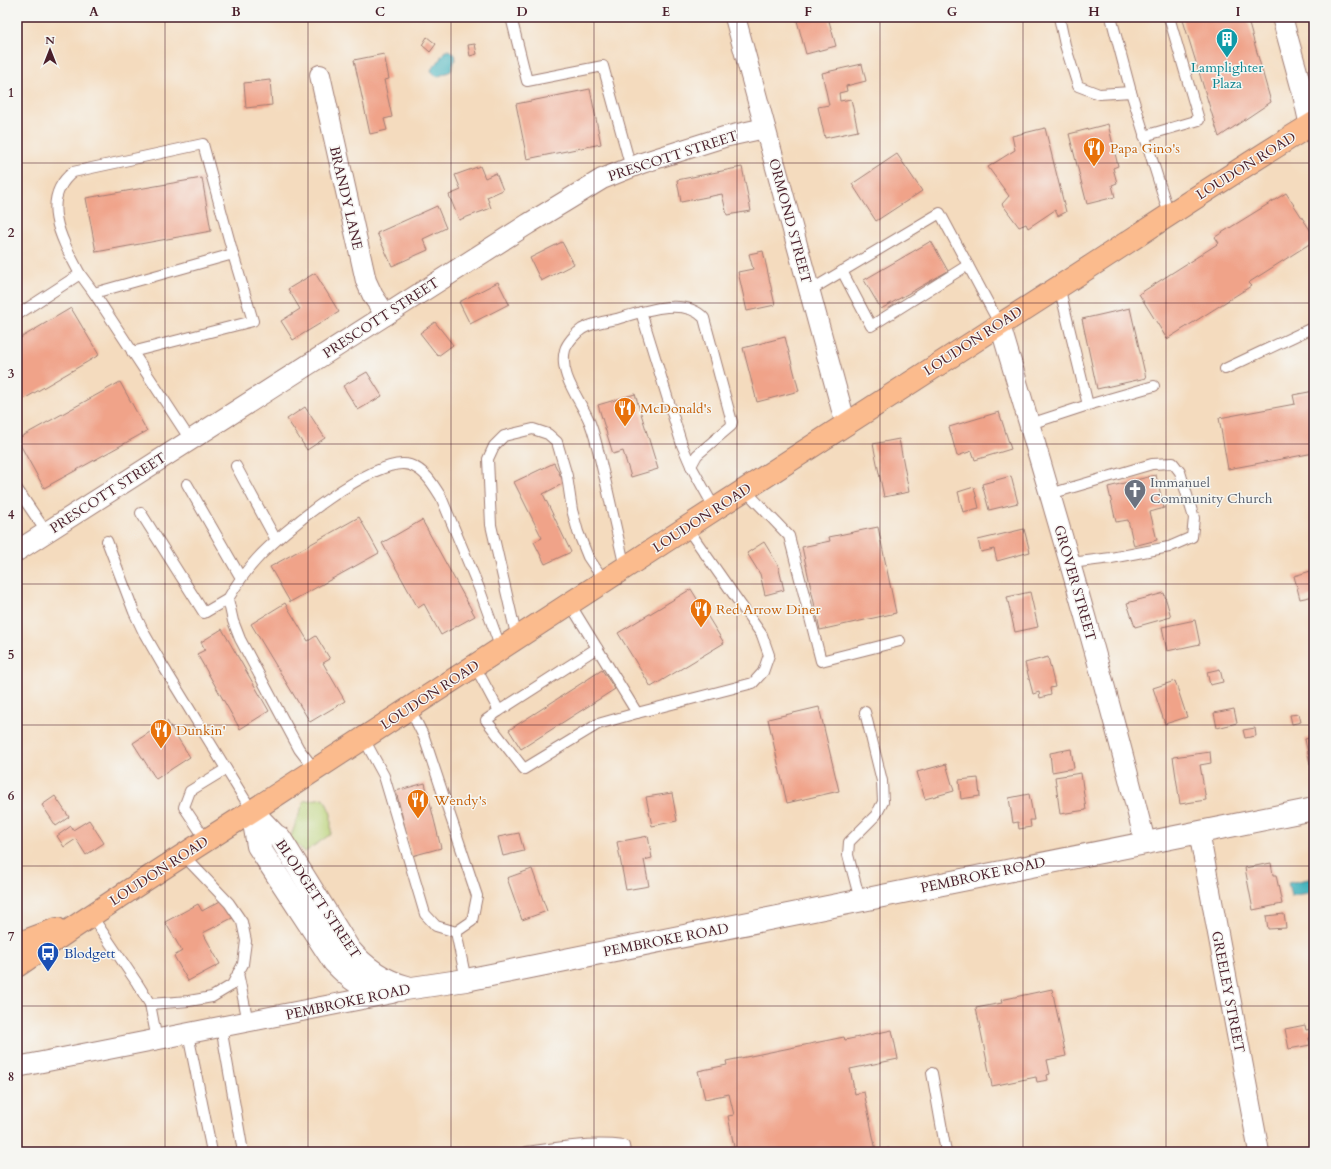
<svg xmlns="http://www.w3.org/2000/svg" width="1331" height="1169" font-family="Cardo,serif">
<rect width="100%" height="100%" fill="#f6f6f2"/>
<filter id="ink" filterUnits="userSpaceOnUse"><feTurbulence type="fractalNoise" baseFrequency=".025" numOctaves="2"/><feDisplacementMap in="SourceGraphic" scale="8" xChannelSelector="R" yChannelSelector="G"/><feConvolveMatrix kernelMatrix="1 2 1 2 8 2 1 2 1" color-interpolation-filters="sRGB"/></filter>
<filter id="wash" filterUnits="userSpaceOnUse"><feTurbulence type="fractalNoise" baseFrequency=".012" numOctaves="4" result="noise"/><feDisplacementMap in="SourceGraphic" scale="16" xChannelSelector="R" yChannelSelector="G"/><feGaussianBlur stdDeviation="0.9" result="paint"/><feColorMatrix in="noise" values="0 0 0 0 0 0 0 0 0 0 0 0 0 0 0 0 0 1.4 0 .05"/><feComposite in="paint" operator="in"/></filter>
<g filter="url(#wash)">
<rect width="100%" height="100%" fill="#f4dbbe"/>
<!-- green -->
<path fill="#bad277" stroke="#827851" d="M 324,798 L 331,814 L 331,834 L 305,852 L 290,839 L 304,801 Z"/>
<!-- water -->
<g fill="#41b1bb" stroke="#466873">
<path d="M 449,50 L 456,56 C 455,62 452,66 451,71 L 437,77 L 431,71 L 432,68 L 438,62 L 444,52 Z"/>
<path d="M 1314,878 L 1314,892 L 1291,896 L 1288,883 Z"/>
</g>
<g id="blocks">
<!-- building -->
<g fill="#f0a389">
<path d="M 796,17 L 842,17 L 829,21 L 836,46 L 806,54 Z"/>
<path d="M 1182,17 L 1247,17 L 1271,102 L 1219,137 Z"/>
<path d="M 427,37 L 436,44 L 430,52 L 422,45 Z"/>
<path d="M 475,44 L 477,54 L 470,56 L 468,45 Z"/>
<path d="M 384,54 L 389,79 L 384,80 L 392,117 L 384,119 L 387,130 L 370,134 L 354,60 Z"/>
<path d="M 862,64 L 866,81 L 846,86 L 847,91 L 839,93 L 840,101 L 851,99 L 858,131 L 825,138 L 818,107 L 829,105 L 822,73 Z"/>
<path d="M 270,80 L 272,105 L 246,108 L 244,83 Z"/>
<path d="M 590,89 L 601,144 L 527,159 L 516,104 Z"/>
<path d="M 1108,124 L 1118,166 L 1113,168 L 1117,183 L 1112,185 L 1115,197 L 1087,204 L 1069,134 Z"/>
<path d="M 1045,128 L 1066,212 L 1058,216 L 1055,210 L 1028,228 L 1026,224 L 1019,227 L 1002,204 L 1009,196 L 988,167 L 1015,150 L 1012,136 Z"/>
<path d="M 897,154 L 922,191 L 876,221 L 852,184 Z"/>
<path d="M 480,166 L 485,178 L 496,173 L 503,190 L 487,197 L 491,208 L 459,220 L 449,195 L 461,190 L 455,175 Z"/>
<path d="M 742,167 L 751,211 L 727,215 L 722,194 L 681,202 L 677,180 Z"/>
<path d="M 202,178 L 211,231 L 96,252 L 86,198 Z"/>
<path d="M 1286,193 L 1314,236 L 1314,241 L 1248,283 L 1251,286 L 1167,339 L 1139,294 L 1219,243 L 1215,237 Z"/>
<path d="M 437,206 L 446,228 L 423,239 L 428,250 L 392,266 L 377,233 Z"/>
<path d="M 931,241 L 948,271 L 881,309 L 864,280 Z"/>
<path d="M 562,242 L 574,264 L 541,281 L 530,258 Z"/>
<path d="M 763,251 L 775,305 L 747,311 L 738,272 L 753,269 L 749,254 Z"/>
<path d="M 315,273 L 339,312 L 293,340 L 281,321 L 300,309 L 288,289 Z"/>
<path d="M 498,282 L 509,304 L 470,324 L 459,302 Z"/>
<path d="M 71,308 L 99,355 L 17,403 L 17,340 Z"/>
<path d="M 1130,308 L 1146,378 L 1097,389 L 1082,319 Z"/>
<path d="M 435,322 L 453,345 L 438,356 L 420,333 Z"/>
<path d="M 785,337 L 799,391 L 757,402 L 743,348 Z"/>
<path d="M 367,372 L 382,396 L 358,410 L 343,386 Z"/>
<path d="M 120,382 L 147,431 L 44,488 L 17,439 Z"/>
<path d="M 1314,391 L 1314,453 L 1228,469 L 1219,418 L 1295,404 L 1293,395 Z"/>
<path d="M 635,394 L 658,469 L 631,477 L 623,451 L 613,454 L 598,405 Z"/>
<path d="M 305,407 L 325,438 L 307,450 L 287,419 Z"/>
<path d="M 999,412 L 1011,449 L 975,460 L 972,451 L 957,456 L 949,427 Z"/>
<path d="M 899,439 L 909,492 L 884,497 L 873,444 Z"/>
<path d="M 554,463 L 564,483 L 543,494 L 571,552 L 545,564 L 534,542 L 542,538 L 514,482 Z"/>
<path d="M 1156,475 L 1164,508 L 1150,512 L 1157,540 L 1134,546 L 1128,520 L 1116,522 L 1108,487 Z"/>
<path d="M 1011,476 L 1018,503 L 989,510 L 982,484 Z"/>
<path d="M 974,487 L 979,508 L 963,512 L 958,492 Z"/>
<path d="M 359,517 L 379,553 L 290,602 L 270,567 Z"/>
<path d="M 422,520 L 475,616 L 441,635 L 424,604 L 418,608 L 382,543 Z"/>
<path d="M 878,527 L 896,613 L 820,630 L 802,547 L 830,541 L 829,537 Z"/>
<path d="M 1024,529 L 1030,552 L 997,561 L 994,549 L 981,552 L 978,540 Z"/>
<path d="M 764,542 L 778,565 L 784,590 L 765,595 L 760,574 L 747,553 Z"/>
<path d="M 1314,570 L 1314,596 L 1300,599 L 1294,576 Z"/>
<path d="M 691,589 L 724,643 L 651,687 L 618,633 Z"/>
<path d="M 1030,592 L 1038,627 L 1015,632 L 1007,597 Z"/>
<path d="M 1164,593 L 1171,617 L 1135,627 L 1127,603 Z"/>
<path d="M 285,603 L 308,641 L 316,636 L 330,659 L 323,663 L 345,701 L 310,722 L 251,624 Z"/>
<path d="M 1195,620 L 1200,644 L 1167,651 L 1162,627 Z"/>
<path d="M 222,629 L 269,711 L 240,729 L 197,654 L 205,650 L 201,642 Z"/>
<path d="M 1048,657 L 1055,687 L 1050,688 L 1051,695 L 1040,698 L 1039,692 L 1033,694 L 1025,663 Z"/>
<path d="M 1220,669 L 1223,682 L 1210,685 L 1207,672 Z"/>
<path d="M 602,670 L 615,689 L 521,749 L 509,730 Z"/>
<path d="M 1175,681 L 1187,717 L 1165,724 L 1153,688 Z"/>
<path d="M 819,707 L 839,791 L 787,803 L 768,719 Z"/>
<path d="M 1234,709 L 1237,723 L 1217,728 L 1214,713 Z"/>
<path d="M 1299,714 L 1301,722 L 1292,724 L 1290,715 Z"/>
<path d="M 167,721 L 190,757 L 156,779 L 133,743 Z"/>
<path d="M 1255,728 L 1256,736 L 1245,738 L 1243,730 Z"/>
<path d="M 1314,737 L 1314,764 L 1310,764 L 1305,739 Z"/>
<path d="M 1071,749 L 1074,768 L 1052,772 L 1050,753 Z"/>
<path d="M 1210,752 L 1211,763 L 1200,765 L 1206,800 L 1180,804 L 1173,757 Z"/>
<path d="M 946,764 L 954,791 L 925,799 L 917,772 Z"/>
<path d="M 1081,773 L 1086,810 L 1060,814 L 1055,777 Z"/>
<path d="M 978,778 L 980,796 L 961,799 L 959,780 Z"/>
<path d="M 425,783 L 441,848 L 412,856 L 396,791 Z"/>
<path d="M 672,793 L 677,821 L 652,826 L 646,797 Z"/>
<path d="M 1029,794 L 1034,820 L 1030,820 L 1031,827 L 1019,829 L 1018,822 L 1013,823 L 1009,798 Z"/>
<path d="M 55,796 L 69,817 L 56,826 L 42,805 Z"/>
<path d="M 89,820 L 104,843 L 86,855 L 76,839 L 64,847 L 57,836 L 71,826 L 73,830 Z"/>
<path d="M 519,833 L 524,851 L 503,856 L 498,837 Z"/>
<path d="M 648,836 L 652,858 L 644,860 L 649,886 L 626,890 L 617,842 Z"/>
<path d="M 1271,863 L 1273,875 L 1276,875 L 1282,904 L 1253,910 L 1245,868 Z"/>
<path d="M 532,869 L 547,911 L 522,920 L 507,878 Z"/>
<path d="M 224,899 L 234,917 L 203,933 L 220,964 L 188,981 L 174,956 L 182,951 L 165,922 L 198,904 L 202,911 Z"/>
<path d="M 1284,914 L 1286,928 L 1268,929 L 1266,916 Z"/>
<path d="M 1052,989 L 1066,1056 L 1047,1060 L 1050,1074 L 1047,1075 L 1048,1080 L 1037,1082 L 1036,1077 L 992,1086 L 976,1008 L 1002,1003 L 1001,1000 Z"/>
<path d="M 1305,1025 L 1306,1030 L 1312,1029 L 1313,1037 L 1309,1038 L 1310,1045 L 1289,1049 L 1285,1029 Z"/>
<path d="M 892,1030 L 898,1059 L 850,1069 L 855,1094 L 864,1092 L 876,1151 L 889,1148 L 889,1152 L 735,1152 L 728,1116 L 734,1115 L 729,1094 L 705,1099 L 698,1071 L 727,1065 L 726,1061 L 844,1037 L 845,1040 Z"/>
<path d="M 1314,1147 L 1314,1152 L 1297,1152 L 1297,1150 Z"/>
</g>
</g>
</g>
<g filter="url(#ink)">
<use href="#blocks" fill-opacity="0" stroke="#9f7d74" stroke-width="1"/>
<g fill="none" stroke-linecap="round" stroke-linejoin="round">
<!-- service casing -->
<g stroke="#9f7d74" stroke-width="12">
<g id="service">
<path d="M 1059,17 L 1065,45 L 1078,86 L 1099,94 L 1131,92 L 1169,214"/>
<path d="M 1111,17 L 1131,92"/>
<path d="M 512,21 L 527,81 L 603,66 L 631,168"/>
<path d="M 1310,126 L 1314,144"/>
<path d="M 1144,136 L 1199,120 L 1169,17"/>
<path d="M 842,271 L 871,326 L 968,265"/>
<path d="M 80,274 C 63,242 38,200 73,172 L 203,144 L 233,254"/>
<path d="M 809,291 L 940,213 L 1000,325"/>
<path d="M 94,293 L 233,254 L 253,321 L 132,352"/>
<path d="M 641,312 L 682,445 L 691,466"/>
<path d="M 17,315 L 80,274 L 94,293 L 191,441"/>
<path d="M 1225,369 L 1314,327"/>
<path d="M 1088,405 L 1154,386"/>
<path d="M 1030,424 L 1088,405 L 1059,286"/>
<path d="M 236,466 L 276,540"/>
<path d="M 187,484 L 241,578"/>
<path d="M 17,489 L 47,533"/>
<path d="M 745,490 L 789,536 L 821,661 L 900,641"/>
<path d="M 1050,494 L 1152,464 L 1173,463 L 1180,472 L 1194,518 L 1192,537 L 1169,547 L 1111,558 L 1071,563"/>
<path d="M 141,513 L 204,613 L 228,599"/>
<path d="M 107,541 L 134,612 L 144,633 L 163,666 L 252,811"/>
<path d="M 625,568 C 618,538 612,509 605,479 C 600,461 597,441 590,423 C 582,402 558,375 565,350 C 567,343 576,333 582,329 C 592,323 606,321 617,319 C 641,312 684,296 704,318 L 732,422 L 731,426 L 697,455 L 691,466 L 715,509"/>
<path d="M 517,639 L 491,525 L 488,459 L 494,446 L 504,436 L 533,429 L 548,434 L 557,442 L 567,476 L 572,510 L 578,532 L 588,557 L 605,582"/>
<path d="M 475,666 L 499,711 L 486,720 L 524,769 L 598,724 L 637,713 L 570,604"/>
<path d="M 499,711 L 597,648"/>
<path d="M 637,713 L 753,683 L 763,672 L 769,655 L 762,635 L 687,528"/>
<path d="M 364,739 L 384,776 L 425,914 L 436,926 L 456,932 L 472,921 L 477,896 L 424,737 L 410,709"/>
<path d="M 315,770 L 299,749 L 240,639 L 233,621 L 228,599 C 236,585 245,572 256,560 C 279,534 376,454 410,465 C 425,470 433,484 441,497 L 479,588 L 501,649"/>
<path d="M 206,840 L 184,807 L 190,791 L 226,769"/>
<path d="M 860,900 L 848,855 L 849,842 L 876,815 L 883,802 L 882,781 L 865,712"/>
<path d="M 91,915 L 137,983 L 150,1004 L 157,1040"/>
<path d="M 456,932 L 466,980"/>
<path d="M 238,973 L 248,1022"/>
<path d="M 150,1004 L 189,1001 L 212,997 L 232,985 L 243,964 L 246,941 L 242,922 L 229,903 L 183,855"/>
<path d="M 221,1027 L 243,1152"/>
<path d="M 188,1034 L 212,1152"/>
<path d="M 932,1073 L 946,1152"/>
<path d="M 527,1152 C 558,1147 593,1142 624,1146 L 625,1152"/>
</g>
</g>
<!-- minor casing -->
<g stroke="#9f7d74" stroke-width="22">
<g id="minor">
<path d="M 735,17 L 846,425"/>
<path d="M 1282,17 L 1302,90 L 1310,126"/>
<path d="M 320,75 L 366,281 L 373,296 L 386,315"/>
<path d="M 1000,325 C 1051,497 1102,668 1145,842"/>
<path d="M 17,551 L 528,224 L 602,179 L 642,163 L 724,137 L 765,128"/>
<path d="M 1199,832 L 1259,1152"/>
<path d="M 17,1067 L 392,993"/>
</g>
</g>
<!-- tertiary casing -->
<g stroke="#9f7d74" stroke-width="24">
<g id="tertiary">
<path d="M 252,811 L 258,846 L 334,962 C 350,979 362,989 385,992 L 466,980 L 1314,809"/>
<path d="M 252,811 L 275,835 L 280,838 L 349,949 C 365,968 384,981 407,987"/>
</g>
</g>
<!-- primary casing -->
<g stroke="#9f7d74" stroke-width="24">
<g id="primary">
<path d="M 17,944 L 57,929"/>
<path d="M 17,966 C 94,913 173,861 252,811 C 501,649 748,486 998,326 C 1104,259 1207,188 1314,123"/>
</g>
</g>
<!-- service -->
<use href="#service" stroke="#fff" stroke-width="10"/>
<!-- minor -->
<use href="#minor" stroke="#fff" stroke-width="20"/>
<!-- tertiary -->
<use href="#tertiary" stroke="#fff" stroke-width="22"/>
<!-- primary -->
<use href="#primary" stroke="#fbbb8d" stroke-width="22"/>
</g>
</g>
<!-- grid -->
<path fill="none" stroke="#4a1f2b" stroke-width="1" stroke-opacity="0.55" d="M 165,17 L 165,1152M 308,17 L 308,1152M 451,17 L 451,1152M 594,17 L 594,1152M 737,17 L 737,1152M 880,17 L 880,1152M 1023,17 L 1023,1152M 1166,17 L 1166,1152M 17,163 L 1314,163M 17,303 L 1314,303M 17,444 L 1314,444M 17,584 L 1314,584M 17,725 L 1314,725M 17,866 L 1314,866M 17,1006 L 1314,1006"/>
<!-- icons -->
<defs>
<g id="building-pin" transform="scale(1.15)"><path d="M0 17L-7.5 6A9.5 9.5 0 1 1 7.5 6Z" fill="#0f9aa8" stroke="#f6f6f2"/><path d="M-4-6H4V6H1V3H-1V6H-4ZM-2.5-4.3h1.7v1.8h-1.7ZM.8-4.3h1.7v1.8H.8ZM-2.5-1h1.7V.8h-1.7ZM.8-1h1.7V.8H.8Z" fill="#fff"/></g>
<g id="restaurant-pin" transform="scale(1.15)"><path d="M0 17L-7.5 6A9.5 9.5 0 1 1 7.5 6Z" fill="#e8710a" stroke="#f6f6f2"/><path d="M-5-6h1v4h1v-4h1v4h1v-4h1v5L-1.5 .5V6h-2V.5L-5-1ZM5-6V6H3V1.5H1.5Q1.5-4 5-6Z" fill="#fff"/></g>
<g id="church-pin" transform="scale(1.15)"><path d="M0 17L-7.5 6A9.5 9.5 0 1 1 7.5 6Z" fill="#6b7280" stroke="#f6f6f2"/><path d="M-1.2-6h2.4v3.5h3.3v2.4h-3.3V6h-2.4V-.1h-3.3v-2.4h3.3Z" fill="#fff"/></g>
<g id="bus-pin" transform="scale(1.15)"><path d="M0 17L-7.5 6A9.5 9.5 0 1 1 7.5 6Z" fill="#1a4fb4" stroke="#f6f6f2"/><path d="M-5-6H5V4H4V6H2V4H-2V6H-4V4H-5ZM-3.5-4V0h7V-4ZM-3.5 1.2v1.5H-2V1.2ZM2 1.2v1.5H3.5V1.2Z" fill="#fff"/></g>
</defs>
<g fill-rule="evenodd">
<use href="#building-pin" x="1227" y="39"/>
<use href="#restaurant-pin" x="1094" y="148"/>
<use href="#restaurant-pin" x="625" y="408"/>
<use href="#church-pin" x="1135" y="490"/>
<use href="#restaurant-pin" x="701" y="609"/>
<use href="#restaurant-pin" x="161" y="730"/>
<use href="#restaurant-pin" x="418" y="800"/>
<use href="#bus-pin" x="48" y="953"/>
</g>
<g text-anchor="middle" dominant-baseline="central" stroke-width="3" stroke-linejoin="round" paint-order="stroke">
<!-- culture labels -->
<g font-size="14" fill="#0d838f" stroke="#f6f6f2">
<text x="1227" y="67">Lamplighter<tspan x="1227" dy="16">Plaza</tspan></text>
</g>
<!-- food labels -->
<g font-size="14" fill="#c56008" stroke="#f6f6f2" text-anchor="start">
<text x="1110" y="148">Papa Gino's</text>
<text x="640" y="408">McDonald's</text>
<text x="716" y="609">Red Arrow Diner</text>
<text x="176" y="730">Dunkin'</text>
<text x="434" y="800">Wendy's</text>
</g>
<!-- street labels -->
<g font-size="14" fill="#4a1f2b" stroke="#f6f6f2">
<text transform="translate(673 156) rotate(-18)">PRESCOTT STREET</text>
<text transform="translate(1246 166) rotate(-32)">LOUDON ROAD</text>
<text transform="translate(346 198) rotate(77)">BRANDY LANE</text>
<text transform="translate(790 221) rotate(75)">ORMOND STREET</text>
<text transform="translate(381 318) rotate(-33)">PRESCOTT STREET</text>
<text transform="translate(973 341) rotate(-33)">LOUDON ROAD</text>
<text transform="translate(108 493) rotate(-33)">PRESCOTT STREET</text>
<text transform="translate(702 518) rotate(-33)">LOUDON ROAD</text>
<text transform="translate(1075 583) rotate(74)">GROVER STREET</text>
<text transform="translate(430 695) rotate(-33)">LOUDON ROAD</text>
<text transform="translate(159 871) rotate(-33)">LOUDON ROAD</text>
<text transform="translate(983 875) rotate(-12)">PEMBROKE ROAD</text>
<text transform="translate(318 899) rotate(56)">BLODGETT STREET</text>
<text transform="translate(666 940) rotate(-11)">PEMBROKE ROAD</text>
<text transform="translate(1228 992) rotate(79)">GREELEY STREET</text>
<text transform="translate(348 1002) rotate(-12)">PEMBROKE ROAD</text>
</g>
<!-- worship labels -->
<g font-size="14" fill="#5b616d" stroke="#f6f6f2" text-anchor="start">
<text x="1150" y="482">Immanuel<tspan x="1150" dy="16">Community Church</tspan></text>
</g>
<!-- transit labels -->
<g font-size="14" fill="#164399" stroke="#f6f6f2" text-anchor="start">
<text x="64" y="953">Blodgett</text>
</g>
</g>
<!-- margin -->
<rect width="1331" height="1169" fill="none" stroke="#f6f6f2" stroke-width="44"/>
<!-- north arrow -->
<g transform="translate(50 50)" stroke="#f6f6f2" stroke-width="3" paint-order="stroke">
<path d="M0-3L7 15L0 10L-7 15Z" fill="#4a1f2b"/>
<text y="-6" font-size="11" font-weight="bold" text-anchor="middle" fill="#4a1f2b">N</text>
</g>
<rect x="22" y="22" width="1287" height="1125" fill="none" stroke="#4a1f2b" stroke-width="1.5"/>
<g font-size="13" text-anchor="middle" font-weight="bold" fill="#4a1f2b">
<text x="94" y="16">A</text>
<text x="236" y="16">B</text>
<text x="380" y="16">C</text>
<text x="522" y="16">D</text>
<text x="666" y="16">E</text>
<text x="808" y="16">F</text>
<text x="952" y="16">G</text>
<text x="1094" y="16">H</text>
<text x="1238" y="16">I</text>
<text x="11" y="97">1</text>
<text x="11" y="237">2</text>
<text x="11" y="378">3</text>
<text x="11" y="519">4</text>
<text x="11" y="659">5</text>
<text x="11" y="800">6</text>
<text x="11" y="941">7</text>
<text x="11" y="1081">8</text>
</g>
</svg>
